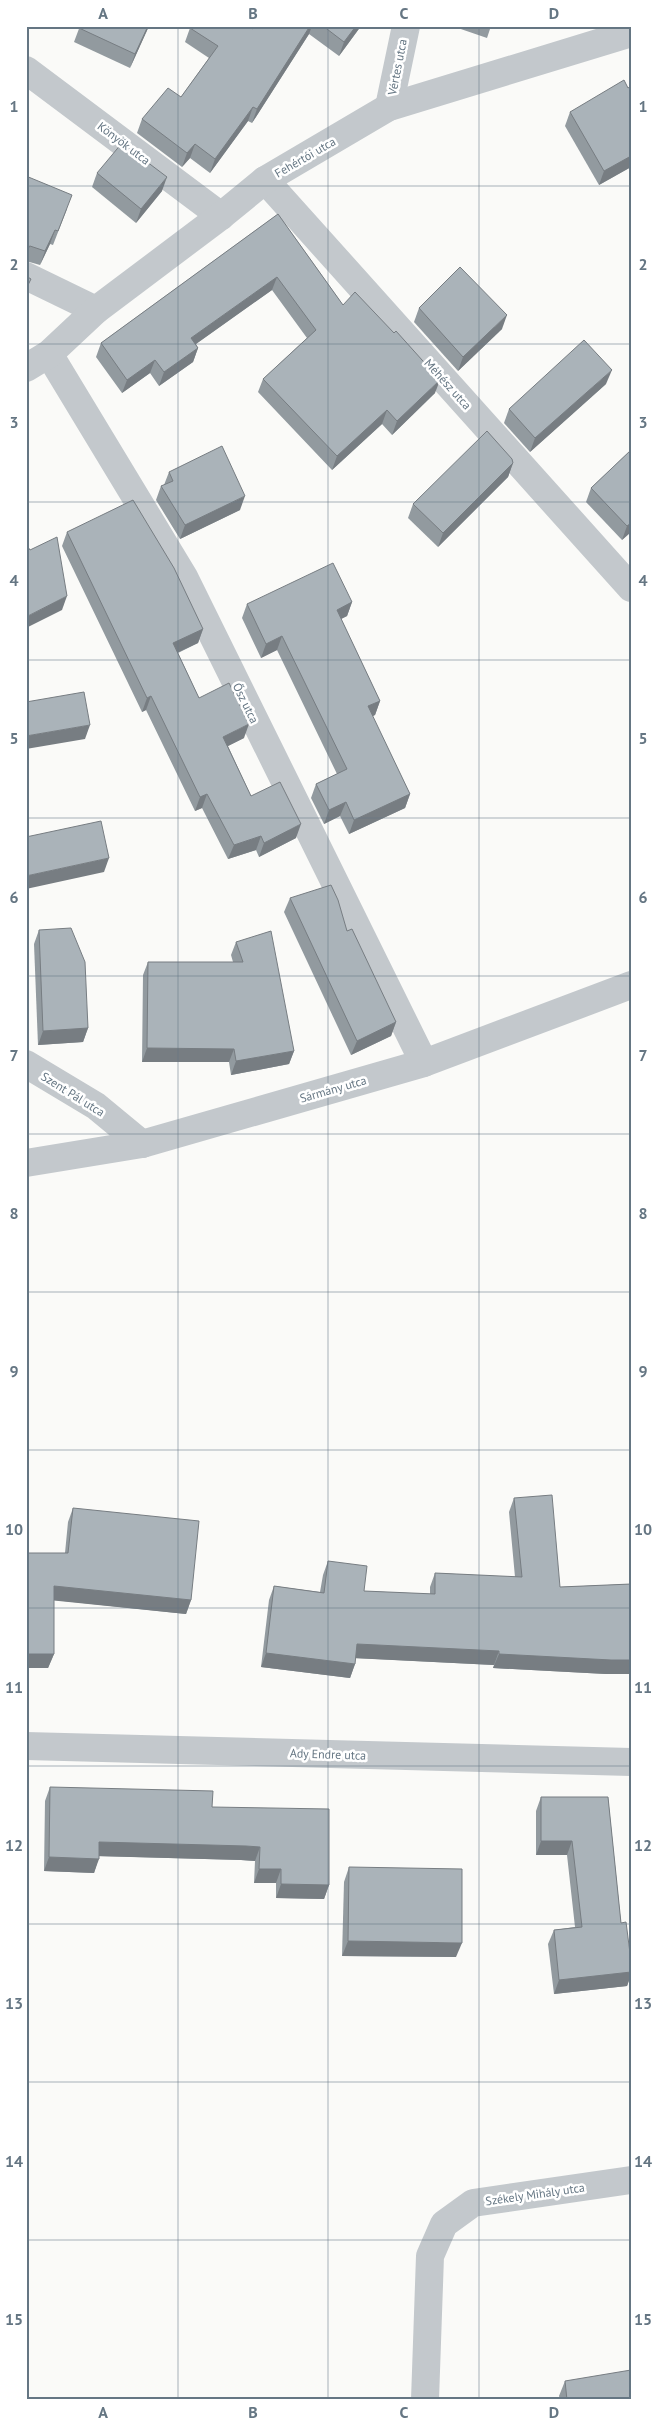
<svg xmlns="http://www.w3.org/2000/svg" width="657" height="2426" font-family="'PT Sans',sans-serif">
<rect width="100%" height="100%" fill="#fafaf8"/>
<g fill="none" stroke-linecap="round" stroke-linejoin="round">
<!-- street -->
<g stroke="#c3c8cc" stroke-width="28">
<path d="M 26,70 L 221,216"/>
<path d="M 389,107 L 406,26"/>
<path d="M 265,180 L 631,588"/>
<path d="M 26,276 L 96,310"/>
<path d="M 49,354 L 184,577 L 424,1063"/>
<path d="M 26,368 L 49,354 L 96,310 L 221,216 L 265,180 L 389,107 L 631,33"/>
<path d="M 26,1064 L 96,1106 L 142,1144"/>
<path d="M 26,1163 L 142,1144 L 424,1063 L 631,985"/>
<path d="M 26,1746 L 631,1762"/>
<path d="M 425,2400 L 430,2256 L 444,2224 L 473,2203 L 631,2180"/>
</g>
</g>
<!-- wall -->
<g fill="#929a9f">
<path d="M 80,26 L 149,26 L 130,68 L 74,42 Z"/>
<path d="M 255,26 L 361,26 L 339,56 L 309,34 L 252,123 L 248,121 L 210,173 L 190,158 L 182,167 L 137,133 L 142,119 L 181,97 L 209,58 L 185,42 L 190,28 L 253,29 Z"/>
<path d="M 452,26 L 491,26 L 487,38 Z"/>
<path d="M 628,88 L 631,167 L 599,185 L 565,126 L 570,112 Z"/>
<path d="M 97,173 L 162,191 L 136,223 L 92,187 Z"/>
<path d="M 26,176 L 67,209 L 53,245 L 50,244 L 40,265 L 26,261 Z"/>
<path d="M 278,214 L 343,305 L 435,393 L 392,435 L 382,424 L 332,470 L 258,392 L 263,379 L 307,338 L 272,290 L 196,344 L 198,348 L 193,362 L 159,386 L 150,373 L 122,393 L 96,357 L 101,343 Z"/>
<path d="M 419,308 L 502,329 L 458,371 L 414,322 Z"/>
<path d="M 606,384 L 530,452 L 504,423 L 509,409 Z"/>
<path d="M 631,450 L 631,532 L 622,540 L 586,502 L 591,488 Z"/>
<path d="M 513,463 L 508,477 L 438,547 L 408,518 L 413,504 Z"/>
<path d="M 169,472 L 240,510 L 180,539 L 156,500 L 161,486 L 164,485 Z"/>
<path d="M 67,532 L 203,629 L 198,643 L 178,653 L 199,698 L 244,738 L 228,746 L 251,796 L 296,838 L 259,857 L 256,850 L 228,859 L 202,808 L 195,811 L 146,710 L 142,712 L 62,546 Z"/>
<path d="M 352,602 L 347,616 L 341,619 L 380,701 L 375,715 L 372,716 L 410,794 L 405,808 L 349,834 L 340,816 L 324,824 L 311,798 L 316,784 L 337,774 L 277,650 L 261,658 L 242,618 L 247,604 Z"/>
<path d="M 290,898 L 347,931 L 396,1022 L 391,1036 L 351,1055 L 284,912 Z"/>
<path d="M 39,930 L 88,1028 L 83,1042 L 38,1045 L 34,944 Z"/>
<path d="M 236,942 L 294,1051 L 289,1064 L 231,1075 L 229,1062 L 142,1062 L 143,975 L 148,962 L 233,962 L 231,955 Z"/>
<path d="M 514,1498 L 560,1587 L 631,1584 L 631,1674 L 606,1674 L 493,1668 L 494,1665 L 355,1658 L 355,1664 L 350,1678 L 261,1667 L 269,1600 L 274,1586 L 320,1592 L 323,1575 L 328,1561 L 364,1591 L 430,1594 L 430,1587 L 435,1573 L 515,1577 L 509,1512 Z"/>
<path d="M 73,1508 L 191,1600 L 186,1614 L 54,1600 L 54,1654 L 48,1668 L 26,1668 L 26,1553 L 65,1553 L 68,1522 Z"/>
<path d="M 50,1787 L 212,1807 L 329,1885 L 324,1899 L 276,1898 L 276,1883 L 254,1883 L 255,1861 L 241,1860 L 99,1856 L 94,1873 L 44,1871 L 45,1801 Z"/>
<path d="M 541,1797 L 608,1797 L 621,1923 L 631,1961 L 631,1975 L 627,1986 L 554,1994 L 548,1944 L 554,1930 L 575,1927 L 567,1855 L 536,1855 L 536,1811 Z"/>
<path d="M 349,1867 L 456,1957 L 342,1956 L 344,1882 Z"/>
<path d="M 565,2381 L 631,2400 L 560,2400 L 559,2396 Z"/>
</g>
<!-- shaded-wall -->
<g fill="#777d82">
<path d="M 148,26 L 149,26 L 130,68 L 135,54 Z"/>
<path d="M 310,26 L 312,26 L 309,34 L 252,123 L 257,109 Z"/>
<path d="M 356,26 L 361,26 L 339,56 L 344,42 Z"/>
<path d="M 253,107 L 248,121 L 210,173 L 215,159 Z"/>
<path d="M 195,144 L 190,158 L 182,167 L 187,153 Z"/>
<path d="M 631,156 L 631,167 L 599,185 L 604,171 Z"/>
<path d="M 167,177 L 162,191 L 136,223 L 141,209 Z"/>
<path d="M 55,230 L 50,244 L 40,265 L 45,251 Z"/>
<path d="M 30,246 L 26,255 L 26,248 Z"/>
<path d="M 277,277 L 272,290 L 186,351 L 191,338 Z"/>
<path d="M 507,315 L 502,329 L 458,371 L 463,357 Z"/>
<path d="M 198,348 L 193,362 L 159,386 L 164,372 Z"/>
<path d="M 155,360 L 150,373 L 122,393 L 127,380 Z"/>
<path d="M 612,370 L 606,384 L 530,452 L 535,438 Z"/>
<path d="M 440,380 L 435,393 L 392,435 L 397,421 Z"/>
<path d="M 387,410 L 382,424 L 332,470 L 337,456 Z"/>
<path d="M 513,463 L 508,477 L 438,547 L 443,533 Z"/>
<path d="M 245,496 L 240,510 L 180,539 L 185,525 Z"/>
<path d="M 631,523 L 631,532 L 622,540 L 627,526 Z"/>
<path d="M 67,596 L 62,610 L 26,628 L 26,617 Z"/>
<path d="M 352,602 L 347,616 L 331,624 L 337,610 Z"/>
<path d="M 203,629 L 198,643 L 168,657 L 173,643 Z"/>
<path d="M 282,636 L 277,650 L 261,658 L 266,644 Z"/>
<path d="M 151,696 L 146,710 L 142,712 L 147,698 Z"/>
<path d="M 380,701 L 375,715 L 363,721 L 368,706 Z"/>
<path d="M 249,724 L 244,738 L 218,751 L 223,737 Z"/>
<path d="M 90,725 L 85,739 L 26,749 L 26,736 Z"/>
<path d="M 207,794 L 202,808 L 195,811 L 200,797 Z"/>
<path d="M 410,794 L 405,808 L 349,834 L 354,820 Z"/>
<path d="M 346,802 L 340,816 L 324,824 L 329,810 Z"/>
<path d="M 301,824 L 296,838 L 259,857 L 264,843 Z"/>
<path d="M 261,836 L 256,850 L 228,859 L 234,845 Z"/>
<path d="M 109,858 L 104,872 L 26,889 L 26,876 Z"/>
<path d="M 396,1022 L 391,1036 L 351,1055 L 357,1041 Z"/>
<path d="M 88,1028 L 83,1042 L 38,1045 L 43,1031 Z"/>
<path d="M 147,1048 L 234,1049 L 229,1062 L 142,1062 Z"/>
<path d="M 294,1051 L 289,1064 L 231,1075 L 236,1061 Z"/>
<path d="M 54,1586 L 191,1600 L 186,1614 L 49,1600 Z"/>
<path d="M 357,1644 L 499,1651 L 494,1665 L 352,1658 Z"/>
<path d="M 266,1653 L 355,1664 L 350,1678 L 261,1667 Z"/>
<path d="M 26,1654 L 54,1654 L 48,1668 L 26,1668 Z"/>
<path d="M 499,1654 L 631,1660 L 631,1674 L 606,1674 L 493,1668 Z"/>
<path d="M 541,1841 L 572,1841 L 567,1855 L 536,1855 Z"/>
<path d="M 99,1842 L 246,1846 L 260,1847 L 255,1861 L 241,1860 L 94,1856 Z"/>
<path d="M 49,1857 L 99,1859 L 94,1873 L 44,1871 Z"/>
<path d="M 259,1869 L 281,1869 L 276,1883 L 254,1883 Z"/>
<path d="M 281,1884 L 329,1885 L 324,1899 L 276,1898 Z"/>
<path d="M 348,1941 L 462,1943 L 456,1957 L 342,1956 Z"/>
<path d="M 631,1972 L 631,1975 L 627,1986 L 554,1994 L 559,1980 Z"/>
</g>
<!-- building -->
<g fill="#aab3b9" stroke="#777d82">
<path d="M 80,26 L 148,26 L 135,54 L 79,28 Z"/>
<path d="M 191,26 L 249,26 L 253,29 L 255,26 L 310,26 L 257,109 L 253,107 L 215,159 L 195,144 L 187,153 L 142,119 L 168,88 L 181,97 L 218,46 L 190,28 Z"/>
<path d="M 323,26 L 356,26 L 344,42 Z"/>
<path d="M 624,80 L 628,88 L 631,86 L 631,156 L 604,171 L 570,112 Z"/>
<path d="M 122,143 L 167,177 L 141,209 L 97,173 Z"/>
<path d="M 26,176 L 72,195 L 58,231 L 55,230 L 45,251 L 30,246 L 26,248 Z"/>
<path d="M 278,214 L 343,305 L 355,292 L 394,333 L 396,331 L 440,380 L 397,421 L 387,410 L 337,456 L 263,379 L 316,330 L 277,277 L 191,338 L 198,348 L 164,372 L 155,360 L 127,380 L 101,343 Z"/>
<path d="M 460,267 L 507,315 L 463,357 L 419,308 Z"/>
<path d="M 26,276 L 31,279 L 26,289 Z"/>
<path d="M 584,340 L 612,370 L 535,438 L 509,409 Z"/>
<path d="M 487,431 L 512,459 L 513,463 L 443,533 L 413,504 Z"/>
<path d="M 222,446 L 245,496 L 185,525 L 161,486 L 173,481 L 169,472 Z"/>
<path d="M 631,450 L 631,523 L 627,526 L 591,488 Z"/>
<path d="M 133,500 L 174,568 L 203,629 L 173,643 L 199,698 L 229,683 L 249,724 L 223,737 L 251,796 L 280,782 L 301,824 L 264,843 L 261,836 L 234,845 L 207,794 L 200,797 L 151,696 L 147,698 L 67,532 Z"/>
<path d="M 57,537 L 67,596 L 26,617 L 26,544 L 30,550 Z"/>
<path d="M 333,563 L 352,602 L 337,610 L 380,701 L 368,706 L 410,794 L 354,820 L 346,802 L 329,810 L 316,784 L 347,769 L 282,636 L 266,644 L 247,604 Z"/>
<path d="M 84,692 L 90,725 L 26,736 L 26,702 Z"/>
<path d="M 101,821 L 109,858 L 26,876 L 26,837 Z"/>
<path d="M 331,885 L 338,900 L 347,931 L 352,929 L 396,1022 L 357,1041 L 290,898 Z"/>
<path d="M 71,928 L 85,962 L 88,1028 L 43,1031 L 39,930 Z"/>
<path d="M 271,931 L 294,1051 L 236,1061 L 234,1049 L 147,1048 L 148,962 L 243,962 L 236,942 Z"/>
<path d="M 552,1495 L 560,1587 L 631,1584 L 631,1660 L 611,1660 L 499,1654 L 499,1651 L 357,1644 L 355,1664 L 266,1653 L 274,1586 L 324,1593 L 328,1561 L 367,1566 L 364,1591 L 435,1594 L 435,1573 L 522,1577 L 514,1498 Z"/>
<path d="M 73,1508 L 199,1521 L 191,1600 L 54,1586 L 54,1654 L 26,1654 L 26,1553 L 68,1553 Z"/>
<path d="M 50,1787 L 213,1791 L 212,1807 L 329,1809 L 329,1885 L 281,1884 L 281,1869 L 259,1869 L 260,1847 L 246,1846 L 99,1842 L 99,1859 L 49,1857 Z"/>
<path d="M 541,1797 L 608,1797 L 621,1923 L 626,1922 L 631,1961 L 631,1972 L 559,1980 L 554,1930 L 582,1927 L 572,1841 L 541,1841 Z"/>
<path d="M 349,1867 L 462,1869 L 462,1943 L 348,1941 Z"/>
<path d="M 631,2370 L 631,2400 L 567,2400 L 565,2381 Z"/>
</g>
<!-- grid -->
<path fill="none" stroke="#657683" stroke-width="1" stroke-opacity="0.55" d="M 178,26 L 178,2400M 328,26 L 328,2400M 479,26 L 479,2400M 26,186 L 631,186M 26,344 L 631,344M 26,502 L 631,502M 26,660 L 631,660M 26,818 L 631,818M 26,976 L 631,976M 26,1134 L 631,1134M 26,1292 L 631,1292M 26,1450 L 631,1450M 26,1608 L 631,1608M 26,1766 L 631,1766M 26,1924 L 631,1924M 26,2082 L 631,2082M 26,2240 L 631,2240"/>
<g text-anchor="middle" dominant-baseline="central" stroke-width="5" stroke-linejoin="round" paint-order="stroke">
<!-- street labels -->
<g font-size="12" fill="#657683" stroke="#fff">
<text transform="translate(397 67) rotate(-79)">Vértes utca</text>
<text transform="translate(124 143) rotate(37)">Könyök utca</text>
<text transform="translate(305 157) rotate(-30)">Fehértói utca</text>
<text transform="translate(448 384) rotate(48)">Méhész utca</text>
<text transform="translate(246 703) rotate(64)">Ősz utca</text>
<text transform="translate(333 1089) rotate(-16)">Sármány utca</text>
<text transform="translate(73 1094) rotate(32)">Szent Pál utca</text>
<text transform="translate(328 1754) rotate(2)">Ady Endre utca</text>
<text transform="translate(535 2194) rotate(-8)">Székely Mihály utca</text>
</g>
</g>
<!-- border -->
<rect width="657" height="2426" fill="none" stroke="#ffffff" stroke-width="55"/>
<rect x="28" y="28" width="602" height="2370" fill="none" stroke="#657683" stroke-width="2"/>
<g font-size="16" text-anchor="middle" font-weight="bold" fill="#657683">
<text x="103" y="19">A</text>
<text x="253" y="19">B</text>
<text x="404" y="19">C</text>
<text x="554" y="19">D</text>
<text x="14" y="112">1</text>
<text x="643" y="112">1</text>
<text x="14" y="270">2</text>
<text x="643" y="270">2</text>
<text x="14" y="428">3</text>
<text x="643" y="428">3</text>
<text x="14" y="586">4</text>
<text x="643" y="586">4</text>
<text x="14" y="744">5</text>
<text x="643" y="744">5</text>
<text x="14" y="903">6</text>
<text x="643" y="903">6</text>
<text x="14" y="1061">7</text>
<text x="643" y="1061">7</text>
<text x="14" y="1219">8</text>
<text x="643" y="1219">8</text>
<text x="14" y="1377">9</text>
<text x="643" y="1377">9</text>
<text x="14" y="1535">10</text>
<text x="643" y="1535">10</text>
<text x="14" y="1693">11</text>
<text x="643" y="1693">11</text>
<text x="14" y="1851">12</text>
<text x="643" y="1851">12</text>
<text x="14" y="2009">13</text>
<text x="643" y="2009">13</text>
<text x="14" y="2167">14</text>
<text x="643" y="2167">14</text>
<text x="14" y="2325">15</text>
<text x="643" y="2325">15</text>
<text x="103" y="2418">A</text>
<text x="253" y="2418">B</text>
<text x="404" y="2418">C</text>
<text x="554" y="2418">D</text>
</g>
</svg>
